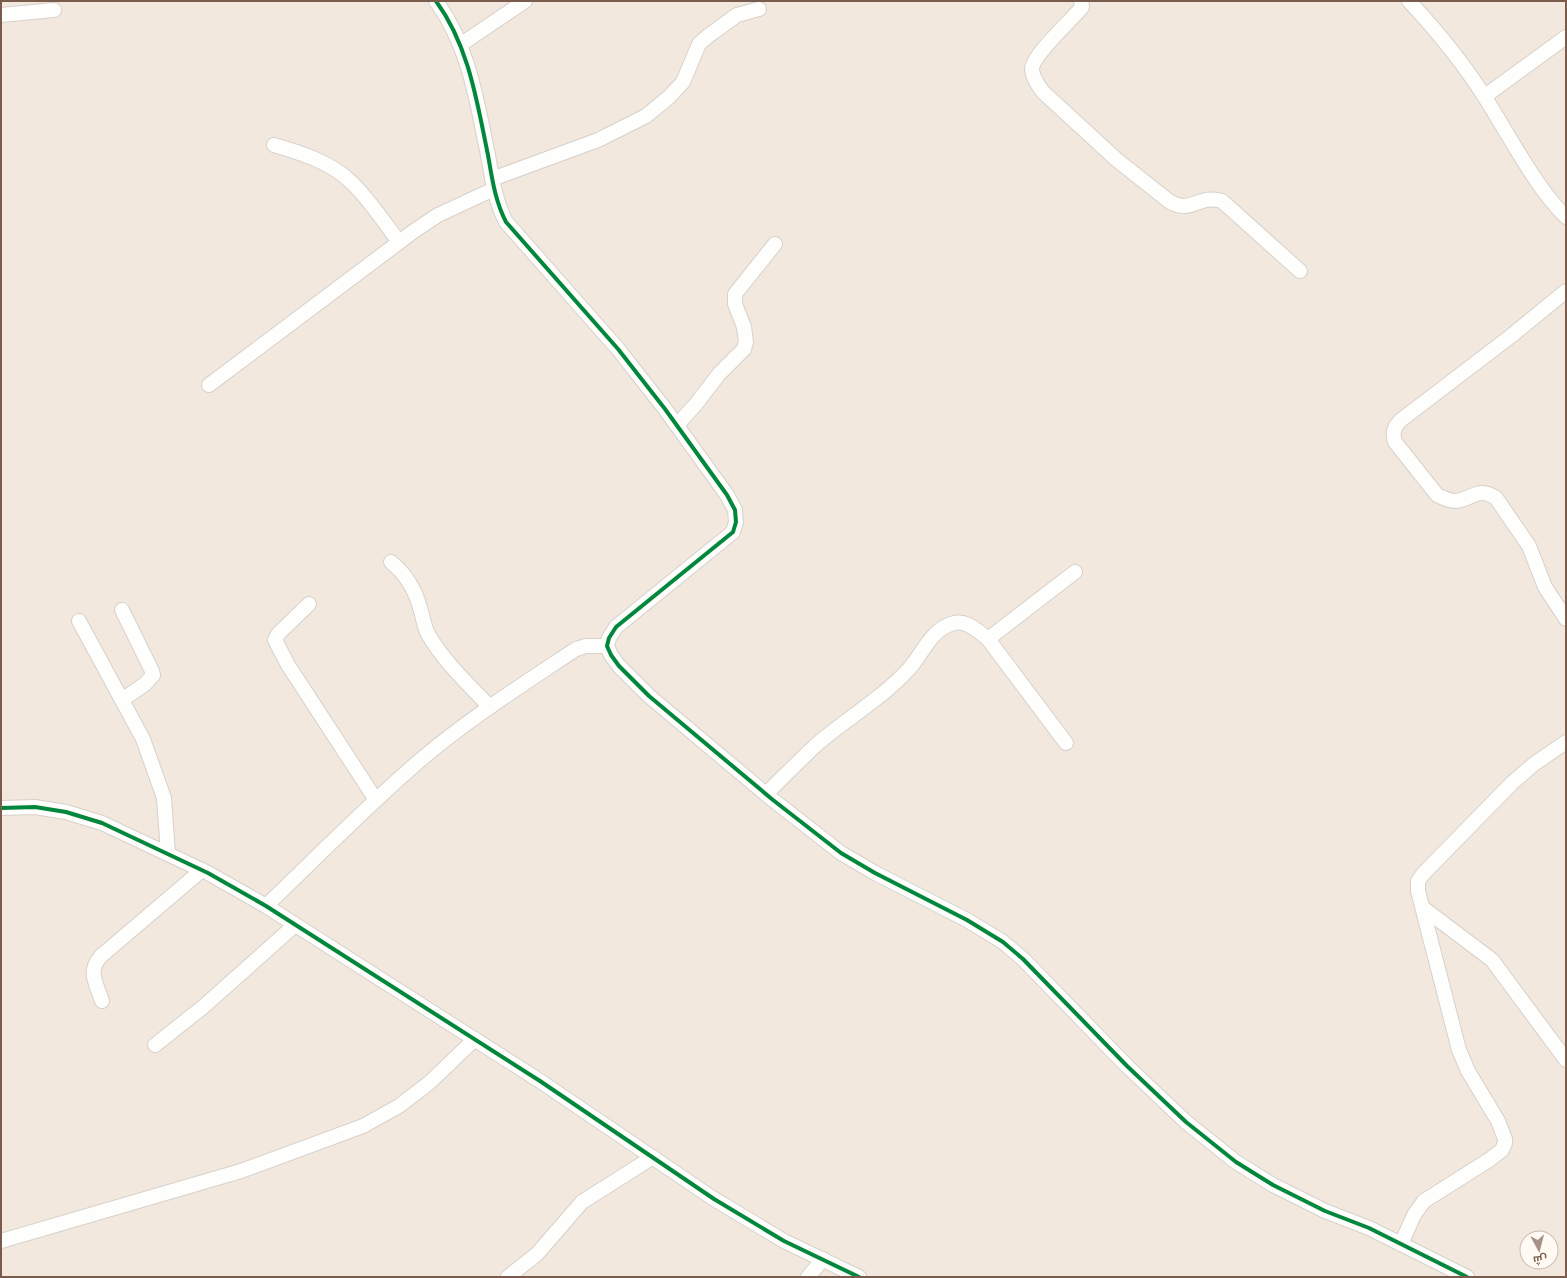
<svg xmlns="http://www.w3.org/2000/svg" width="1567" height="1278" font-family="Figtree,Cairo,sans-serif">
<rect width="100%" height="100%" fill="#f9f5f0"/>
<!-- residential -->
<path fill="#f2e8de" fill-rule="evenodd" d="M 1,1 L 1566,1 L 1566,1277 L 1,1277 ZM 1527,1238 L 1551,1238 L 1551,1262 L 1527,1262 Z"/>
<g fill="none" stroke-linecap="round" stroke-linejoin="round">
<!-- street casing -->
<g stroke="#d7d1cb" stroke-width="16">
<g id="street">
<path d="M 436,1 C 469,46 477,102 488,155 C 492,178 495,201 506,222 L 618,349 L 665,409 L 727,495 L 735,510 L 736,522 L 733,532 L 616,627 L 609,638 L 607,646 L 611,655 L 619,666 L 649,696 L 773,800 L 841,853 L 875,873 L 967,920 L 1003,942 L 1023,959 L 1127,1066 L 1186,1122 L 1236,1162 L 1273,1185 L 1325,1211 L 1369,1228 L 1467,1277"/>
<path d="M 1081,1 L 1082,7 C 1072,20 1031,56 1032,70 C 1033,78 1038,85 1043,92 L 1117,160 L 1170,202 C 1192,214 1198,194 1222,201 L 1300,271"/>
<path d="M 1409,1 C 1437,31 1464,64 1486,99 C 1509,135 1536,188 1566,217"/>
<path d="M 1,15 L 54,10"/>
<path d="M 460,45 L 525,1"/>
<path d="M 1485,96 L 1566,37"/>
<path d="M 274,145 C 301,153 331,162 351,182 C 369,199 384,222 399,242"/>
<path d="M 492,179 L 598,140 L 646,116 L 669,97 L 683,82 L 699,44 L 708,36 L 737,15 L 759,9"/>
<path d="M 1566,291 L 1511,336 L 1401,420 C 1394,427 1392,432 1395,442 L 1437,495 C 1443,498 1449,501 1456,501 C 1473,499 1478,486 1496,498 L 1529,546 L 1545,587 L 1566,619"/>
<path d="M 209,385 L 414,231 L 438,215 L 494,189"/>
<path d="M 677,425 L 696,404 L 719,374 L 744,349 L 746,342 L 744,327 L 735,304 L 735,294 L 775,244"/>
<path d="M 391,562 C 405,573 416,591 420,608 C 423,616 424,627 428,634 C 444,662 468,684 490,707"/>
<path d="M 309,604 L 278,634 L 275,640 L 288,665 L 376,800"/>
<path d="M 79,621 L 143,739 L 164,798 L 168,853"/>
<path d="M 988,639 L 1075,572"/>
<path d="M 122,700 L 145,684 L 153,675 L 152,671 L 122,610"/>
<path d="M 766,794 C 782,778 799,761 816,745 C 846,719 881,699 908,670 C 922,655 930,631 951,624 C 965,618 978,631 988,639 L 1066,743"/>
<path d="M 1,808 L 35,807 L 66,812 L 102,823 L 208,873 L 266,906 L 540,1081 L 714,1199 L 784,1241 L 859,1277"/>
<path d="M 266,906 C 316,858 365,808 418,762 C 467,720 522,685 576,649 L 586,646 L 607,646"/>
<path d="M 1423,908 L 1492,960 L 1566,1060"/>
<path d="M 102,1001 C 96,982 87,972 101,956 L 202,870"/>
<path d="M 155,1045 L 203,1007 L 295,925"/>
<path d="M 1,1241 L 241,1171 L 363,1126 L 399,1106 L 429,1083 L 475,1039"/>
<path d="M 1401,1244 L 1414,1215 L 1424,1201 L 1489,1160 L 1502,1150 L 1505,1143 L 1505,1139 L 1498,1121 L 1468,1071 L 1459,1050 L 1418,891 L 1418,881 L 1424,873 L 1512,783 L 1534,764 L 1566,742"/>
<path d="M 508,1277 L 537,1254 L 582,1202 L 653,1157"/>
<path d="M 808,1277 L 823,1259"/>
</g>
</g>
<!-- street -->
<use href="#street" stroke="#fefefd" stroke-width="14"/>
<!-- cycleway casing -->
<g stroke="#fffaf3" stroke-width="6">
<g id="cycleway">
<path d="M 436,1 C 469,46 477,102 488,155 C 492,178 495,201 506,222 L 618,349 L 665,409 L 727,495 L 735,510 L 736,522 L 733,532 L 616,627 L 609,638 L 607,646 L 611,655 L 619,666 L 649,696 L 773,800 L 841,853 L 875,873 L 967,920 L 1003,942 L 1023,959 L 1127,1066 L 1186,1122 L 1236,1162 L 1273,1185 L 1325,1211 L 1369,1228 L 1467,1277"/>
<path d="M 1,808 L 35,807 L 66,812 L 102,823 L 208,873 L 266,906 L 540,1081 L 714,1199 L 784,1241 L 859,1277"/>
</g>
</g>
<!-- cycleway -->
<use href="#cycleway" stroke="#00873e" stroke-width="4"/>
</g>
<!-- border -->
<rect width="1567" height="1278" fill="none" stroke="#7a5c4d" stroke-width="4"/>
<!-- north arrow -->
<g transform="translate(1539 1250) rotate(173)"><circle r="19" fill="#fffaf3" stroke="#cabbb1"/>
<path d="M0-3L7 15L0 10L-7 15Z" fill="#a69286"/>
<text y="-6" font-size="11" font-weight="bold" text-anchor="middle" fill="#7a5c4d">ش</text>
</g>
</svg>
